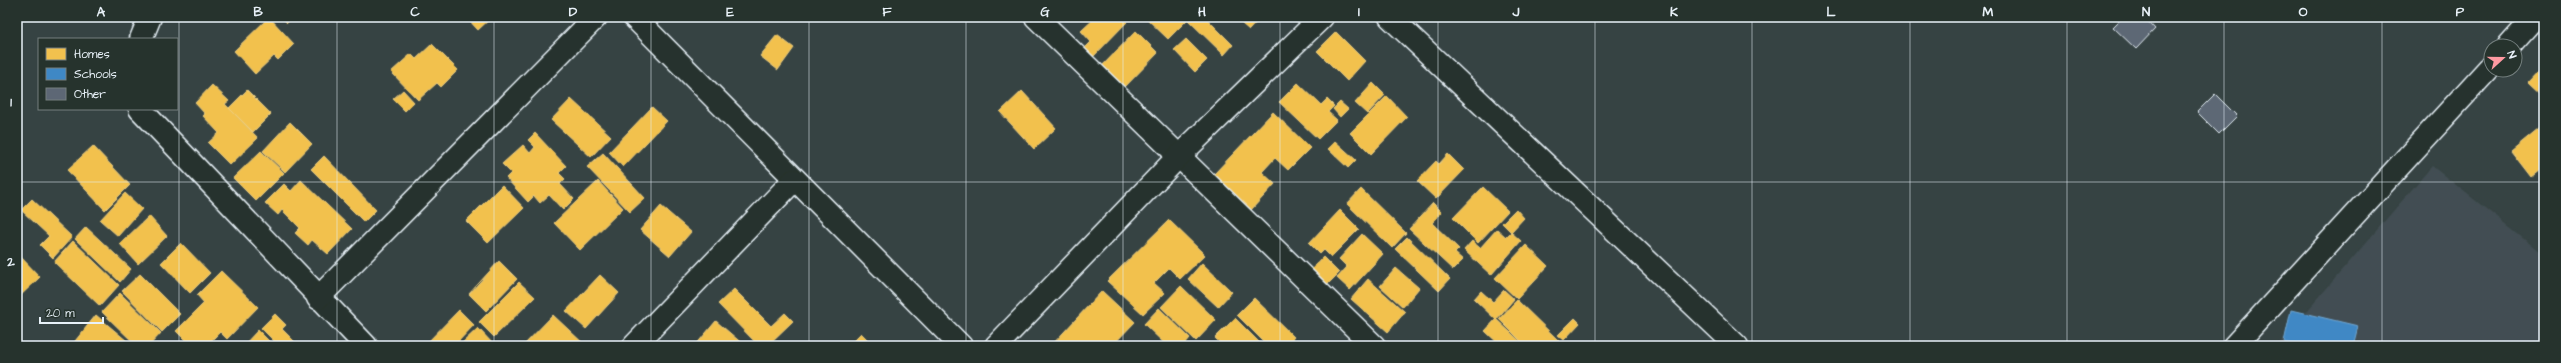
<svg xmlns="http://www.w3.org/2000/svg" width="2561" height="363" font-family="'Architects Daughter',sans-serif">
<rect width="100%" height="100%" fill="#364343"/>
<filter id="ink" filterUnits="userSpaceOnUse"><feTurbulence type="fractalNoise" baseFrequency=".025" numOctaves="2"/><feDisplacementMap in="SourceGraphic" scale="8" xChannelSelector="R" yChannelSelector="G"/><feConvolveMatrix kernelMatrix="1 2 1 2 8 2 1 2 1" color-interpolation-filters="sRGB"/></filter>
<g filter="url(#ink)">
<!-- built -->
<path fill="#424e52" d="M 2432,166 L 2544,255 L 2544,346 L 2277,346 Z"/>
<!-- homes -->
<g fill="#f2c14e" stroke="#efcf81">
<path d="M 269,17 L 294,44 L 278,60 L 274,56 L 255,74 L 234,51 Z"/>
<path d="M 282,17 L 293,17 L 287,23 Z"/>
<path d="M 466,17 L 492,17 L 478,30 Z"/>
<path d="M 1096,17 L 1121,17 L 1127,22 L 1092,58 L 1084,49 L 1091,42 L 1081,31 Z"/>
<path d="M 1145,17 L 1183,17 L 1187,20 L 1168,39 Z"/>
<path d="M 1188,17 L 1205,17 L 1233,45 L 1224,55 L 1186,18 Z"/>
<path d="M 1234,17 L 1261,17 L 1249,30 Z"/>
<path d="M 1136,31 L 1158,53 L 1121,91 L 1099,69 Z"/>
<path d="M 1336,32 L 1365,61 L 1347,81 L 1317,51 Z"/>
<path d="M 777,35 L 794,48 L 778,70 L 760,56 Z"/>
<path d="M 1186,39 L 1207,60 L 1195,72 L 1174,50 Z"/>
<path d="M 432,44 L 458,70 L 441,87 L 437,83 L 418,100 L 391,72 L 411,54 L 416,59 Z"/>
<path d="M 2544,65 L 2544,97 L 2528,82 Z"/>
<path d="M 1298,83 L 1321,105 L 1327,99 L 1334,106 L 1328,112 L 1337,120 L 1318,139 L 1279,102 Z"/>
<path d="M 1373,83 L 1385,95 L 1367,114 L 1355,103 Z"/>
<path d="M 212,85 L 229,101 L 225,104 L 258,138 L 230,165 L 208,143 L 219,133 L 203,116 L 205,114 L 195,103 Z"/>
<path d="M 247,90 L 271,114 L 253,132 L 229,108 Z"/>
<path d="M 403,90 L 414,102 L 405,111 L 393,99 Z"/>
<path d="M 1022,91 L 1056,128 L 1034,149 L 1000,112 Z"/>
<path d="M 1387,96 L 1407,117 L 1371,154 L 1350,133 Z"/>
<path d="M 571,99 L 611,136 L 591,157 L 551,120 Z"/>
<path d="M 1340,102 L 1348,109 L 1340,117 L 1333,109 Z"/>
<path d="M 652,107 L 667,121 L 623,167 L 609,152 Z"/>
<path d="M 1273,112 L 1310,148 L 1288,170 L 1275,158 L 1262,172 L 1275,184 L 1251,210 L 1214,174 Z"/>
<path d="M 290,122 L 312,144 L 285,172 L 263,151 Z"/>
<path d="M 2544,124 L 2544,167 L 2531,177 L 2511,151 Z"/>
<path d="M 535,133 L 566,166 L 559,173 L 565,179 L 560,184 L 574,199 L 563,210 L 549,195 L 540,203 L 534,196 L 528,202 L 506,178 L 511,173 L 502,164 L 523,145 L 530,153 L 535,147 L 528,140 Z"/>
<path d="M 1335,141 L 1356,160 L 1348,168 L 1328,149 Z"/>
<path d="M 93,146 L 130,185 L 105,210 L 67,170 Z"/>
<path d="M 261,151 L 284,173 L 256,201 L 233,178 Z"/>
<path d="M 603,153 L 645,198 L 630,212 L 587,167 Z"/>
<path d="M 1448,154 L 1464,170 L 1436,199 L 1417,181 L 1436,161 L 1439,164 Z"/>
<path d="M 324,156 L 376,210 L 364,222 L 311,169 Z"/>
<path d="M 301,180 L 352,229 L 328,254 L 312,240 L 308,245 L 295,233 L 300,228 L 282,210 L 278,215 L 265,203 L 284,184 L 291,191 Z"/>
<path d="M 598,181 L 623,208 L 580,250 L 554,223 Z"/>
<path d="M 502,185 L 524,208 L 488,243 L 466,221 Z"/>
<path d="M 1483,187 L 1508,211 L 1478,243 L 1453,218 Z"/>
<path d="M 1361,189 L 1406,233 L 1392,248 L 1347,204 Z"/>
<path d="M 125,193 L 142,209 L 118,236 L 100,220 Z"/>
<path d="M 32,199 L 72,237 L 53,258 L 40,245 L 49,236 L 21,210 Z"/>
<path d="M 1433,203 L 1442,212 L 1432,223 L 1459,249 L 1455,253 L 1463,260 L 1453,270 L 1409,229 Z"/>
<path d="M 661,206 L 691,232 L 670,256 L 640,230 Z"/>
<path d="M 1516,209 L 1524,218 L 1511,232 L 1502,223 Z"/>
<path d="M 1340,210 L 1359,229 L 1331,257 L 1324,250 L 1320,254 L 1309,243 Z"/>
<path d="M 149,216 L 167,236 L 138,264 L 120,244 Z"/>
<path d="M 1169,220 L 1205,255 L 1180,279 L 1169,268 L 1154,283 L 1165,293 L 1143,314 L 1107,281 Z"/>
<path d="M 86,227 L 131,269 L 120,282 L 75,239 Z"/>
<path d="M 1497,229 L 1506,237 L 1511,232 L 1521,241 L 1491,275 L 1464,250 L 1472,241 L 1480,248 Z"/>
<path d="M 1362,234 L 1383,254 L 1350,290 L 1337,278 L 1347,267 L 1339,259 Z"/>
<path d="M 1407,237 L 1450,279 L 1439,291 L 1395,249 Z"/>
<path d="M 73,241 L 119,285 L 100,306 L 54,262 Z"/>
<path d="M 181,243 L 210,273 L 190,293 L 161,263 Z"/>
<path d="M 1526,245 L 1548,266 L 1517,299 L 1495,278 Z"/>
<path d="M 17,253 L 40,277 L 17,299 Z"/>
<path d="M 1323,257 L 1339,273 L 1327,285 L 1311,270 Z"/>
<path d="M 499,261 L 517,279 L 486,311 L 469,294 Z"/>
<path d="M 1202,263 L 1232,292 L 1218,307 L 1188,279 Z"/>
<path d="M 1396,268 L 1419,288 L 1403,307 L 1380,286 Z"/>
<path d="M 221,271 L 258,307 L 227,339 L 220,332 L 206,346 L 191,346 L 176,331 L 204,303 L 197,295 Z"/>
<path d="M 140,274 L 180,314 L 162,332 L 122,291 Z"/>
<path d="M 600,275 L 619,293 L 586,329 L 566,311 Z"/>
<path d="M 1368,279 L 1405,312 L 1388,332 L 1351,299 Z"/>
<path d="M 519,282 L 535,297 L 494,337 L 479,322 Z"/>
<path d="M 1181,286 L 1216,320 L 1196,341 L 1161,307 Z"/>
<path d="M 734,289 L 771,326 L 785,313 L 793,321 L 767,346 L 759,346 L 718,304 Z"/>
<path d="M 1504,290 L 1514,299 L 1496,320 L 1474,299 L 1481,291 L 1493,302 Z"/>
<path d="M 1102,291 L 1135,322 L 1112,346 L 1051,346 Z"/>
<path d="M 120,293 L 161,333 L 149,346 L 137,346 L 102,312 Z"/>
<path d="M 1254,298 L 1294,337 L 1286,346 L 1268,346 L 1237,315 Z"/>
<path d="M 1517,300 L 1559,341 L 1554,346 L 1526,346 L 1499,319 Z"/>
<path d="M 1159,308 L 1190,338 L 1185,344 L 1187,346 L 1167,346 L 1144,324 Z"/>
<path d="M 459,310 L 474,325 L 454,346 L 424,346 Z"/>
<path d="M 275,314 L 286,325 L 282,329 L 299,346 L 279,346 L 261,328 Z"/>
<path d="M 96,315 L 133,346 L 71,346 Z"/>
<path d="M 553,315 L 586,346 L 523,346 Z"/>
<path d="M 1235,318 L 1263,346 L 1223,346 L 1215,338 Z"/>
<path d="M 1575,318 L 1580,323 L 1564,340 L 1558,335 Z"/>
<path d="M 1496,319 L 1525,346 L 1501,346 L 1485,331 Z"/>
<path d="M 716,321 L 745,346 L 695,346 Z"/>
<path d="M 478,328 L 495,346 L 459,346 Z"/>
<path d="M 258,330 L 274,346 L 243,346 Z"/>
<path d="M 861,333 L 874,346 L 848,346 Z"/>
</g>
<!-- schools -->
<path fill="#3f88c5" stroke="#72a8d4" d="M 2291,310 L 2358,326 L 2353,346 L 2301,346 L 2284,342 Z"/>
<!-- building -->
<g fill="#5d6775" stroke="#e8f1f8">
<path d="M 2123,17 L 2144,17 L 2155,29 L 2136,49 L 2113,27 Z"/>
<path d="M 2215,94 L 2237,116 L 2219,134 L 2197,112 Z"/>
</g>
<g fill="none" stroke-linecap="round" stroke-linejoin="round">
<!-- minor casing -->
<g stroke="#e8f1f8" stroke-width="25">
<g id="minor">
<path d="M 634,17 L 961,346"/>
<path d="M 1036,17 L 1374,346"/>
<path d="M 141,39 L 150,17"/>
<path d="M 2509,46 L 2535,17"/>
<path d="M 140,109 L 366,346"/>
<path d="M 318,298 L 596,17"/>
<path d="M 634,346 L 794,180"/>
<path d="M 996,346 L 1178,157 L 1322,17"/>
<path d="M 2234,346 L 2491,66"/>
</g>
</g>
<!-- tertiary casing -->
<g stroke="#e8f1f8" stroke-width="25">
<path id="tertiary" d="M 1390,17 L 1737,346"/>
</g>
<!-- minor -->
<use href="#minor" stroke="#26332d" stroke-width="22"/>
<!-- tertiary -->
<use href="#tertiary" stroke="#26332d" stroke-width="22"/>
</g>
</g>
<!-- grid -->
<path fill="none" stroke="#e8f1f8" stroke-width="1" stroke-opacity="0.55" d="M 179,17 L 179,346M 337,17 L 337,346M 494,17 L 494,346M 651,17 L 651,346M 809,17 L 809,346M 966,17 L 966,346M 1123,17 L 1123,346M 1280,17 L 1280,346M 1438,17 L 1438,346M 1595,17 L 1595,346M 1752,17 L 1752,346M 1910,17 L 1910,346M 2067,17 L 2067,346M 2224,17 L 2224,346M 2382,17 L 2382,346M 17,182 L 2544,182"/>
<!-- margin -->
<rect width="2561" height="363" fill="none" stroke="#26332d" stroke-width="44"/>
<!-- legend -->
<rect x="38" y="38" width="140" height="72" fill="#26332d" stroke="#747f7e"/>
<rect x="46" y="48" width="20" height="12" fill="#f2c14e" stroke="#747f7e"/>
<text x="74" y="58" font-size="12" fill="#e8f1f8">Homes</text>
<rect x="46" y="68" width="20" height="12" fill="#3f88c5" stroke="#747f7e"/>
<text x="74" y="78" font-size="12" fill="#e8f1f8">Schools</text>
<rect x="46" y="88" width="20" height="12" fill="#5d6775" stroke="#747f7e"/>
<text x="74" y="98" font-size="12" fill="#e8f1f8">Other</text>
<!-- north arrow -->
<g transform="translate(2503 58) rotate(69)"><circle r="19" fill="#26332d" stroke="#747f7e"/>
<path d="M0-3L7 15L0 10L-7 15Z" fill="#ff9aa2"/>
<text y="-6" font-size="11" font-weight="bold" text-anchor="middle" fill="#e8f1f8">N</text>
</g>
<!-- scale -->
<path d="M40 317v6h63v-6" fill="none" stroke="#e8f1f8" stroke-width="2"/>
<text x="46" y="317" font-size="12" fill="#e8f1f8" stroke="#26332d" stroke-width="3" paint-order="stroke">20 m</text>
<rect x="22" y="22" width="2517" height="319" fill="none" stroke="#e8f1f8" stroke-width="1.5"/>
<g font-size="13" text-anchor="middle" font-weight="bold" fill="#e8f1f8">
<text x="101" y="16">A</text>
<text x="258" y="16">B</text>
<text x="415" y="16">C</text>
<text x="573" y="16">D</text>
<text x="730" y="16">E</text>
<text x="887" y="16">F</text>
<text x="1045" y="16">G</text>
<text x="1202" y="16">H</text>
<text x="1359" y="16">I</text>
<text x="1516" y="16">J</text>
<text x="1674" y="16">K</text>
<text x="1831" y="16">L</text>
<text x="1988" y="16">M</text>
<text x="2146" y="16">N</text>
<text x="2303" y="16">O</text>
<text x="2460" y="16">P</text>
<text x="11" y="106">1</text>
<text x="11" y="266">2</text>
</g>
</svg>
